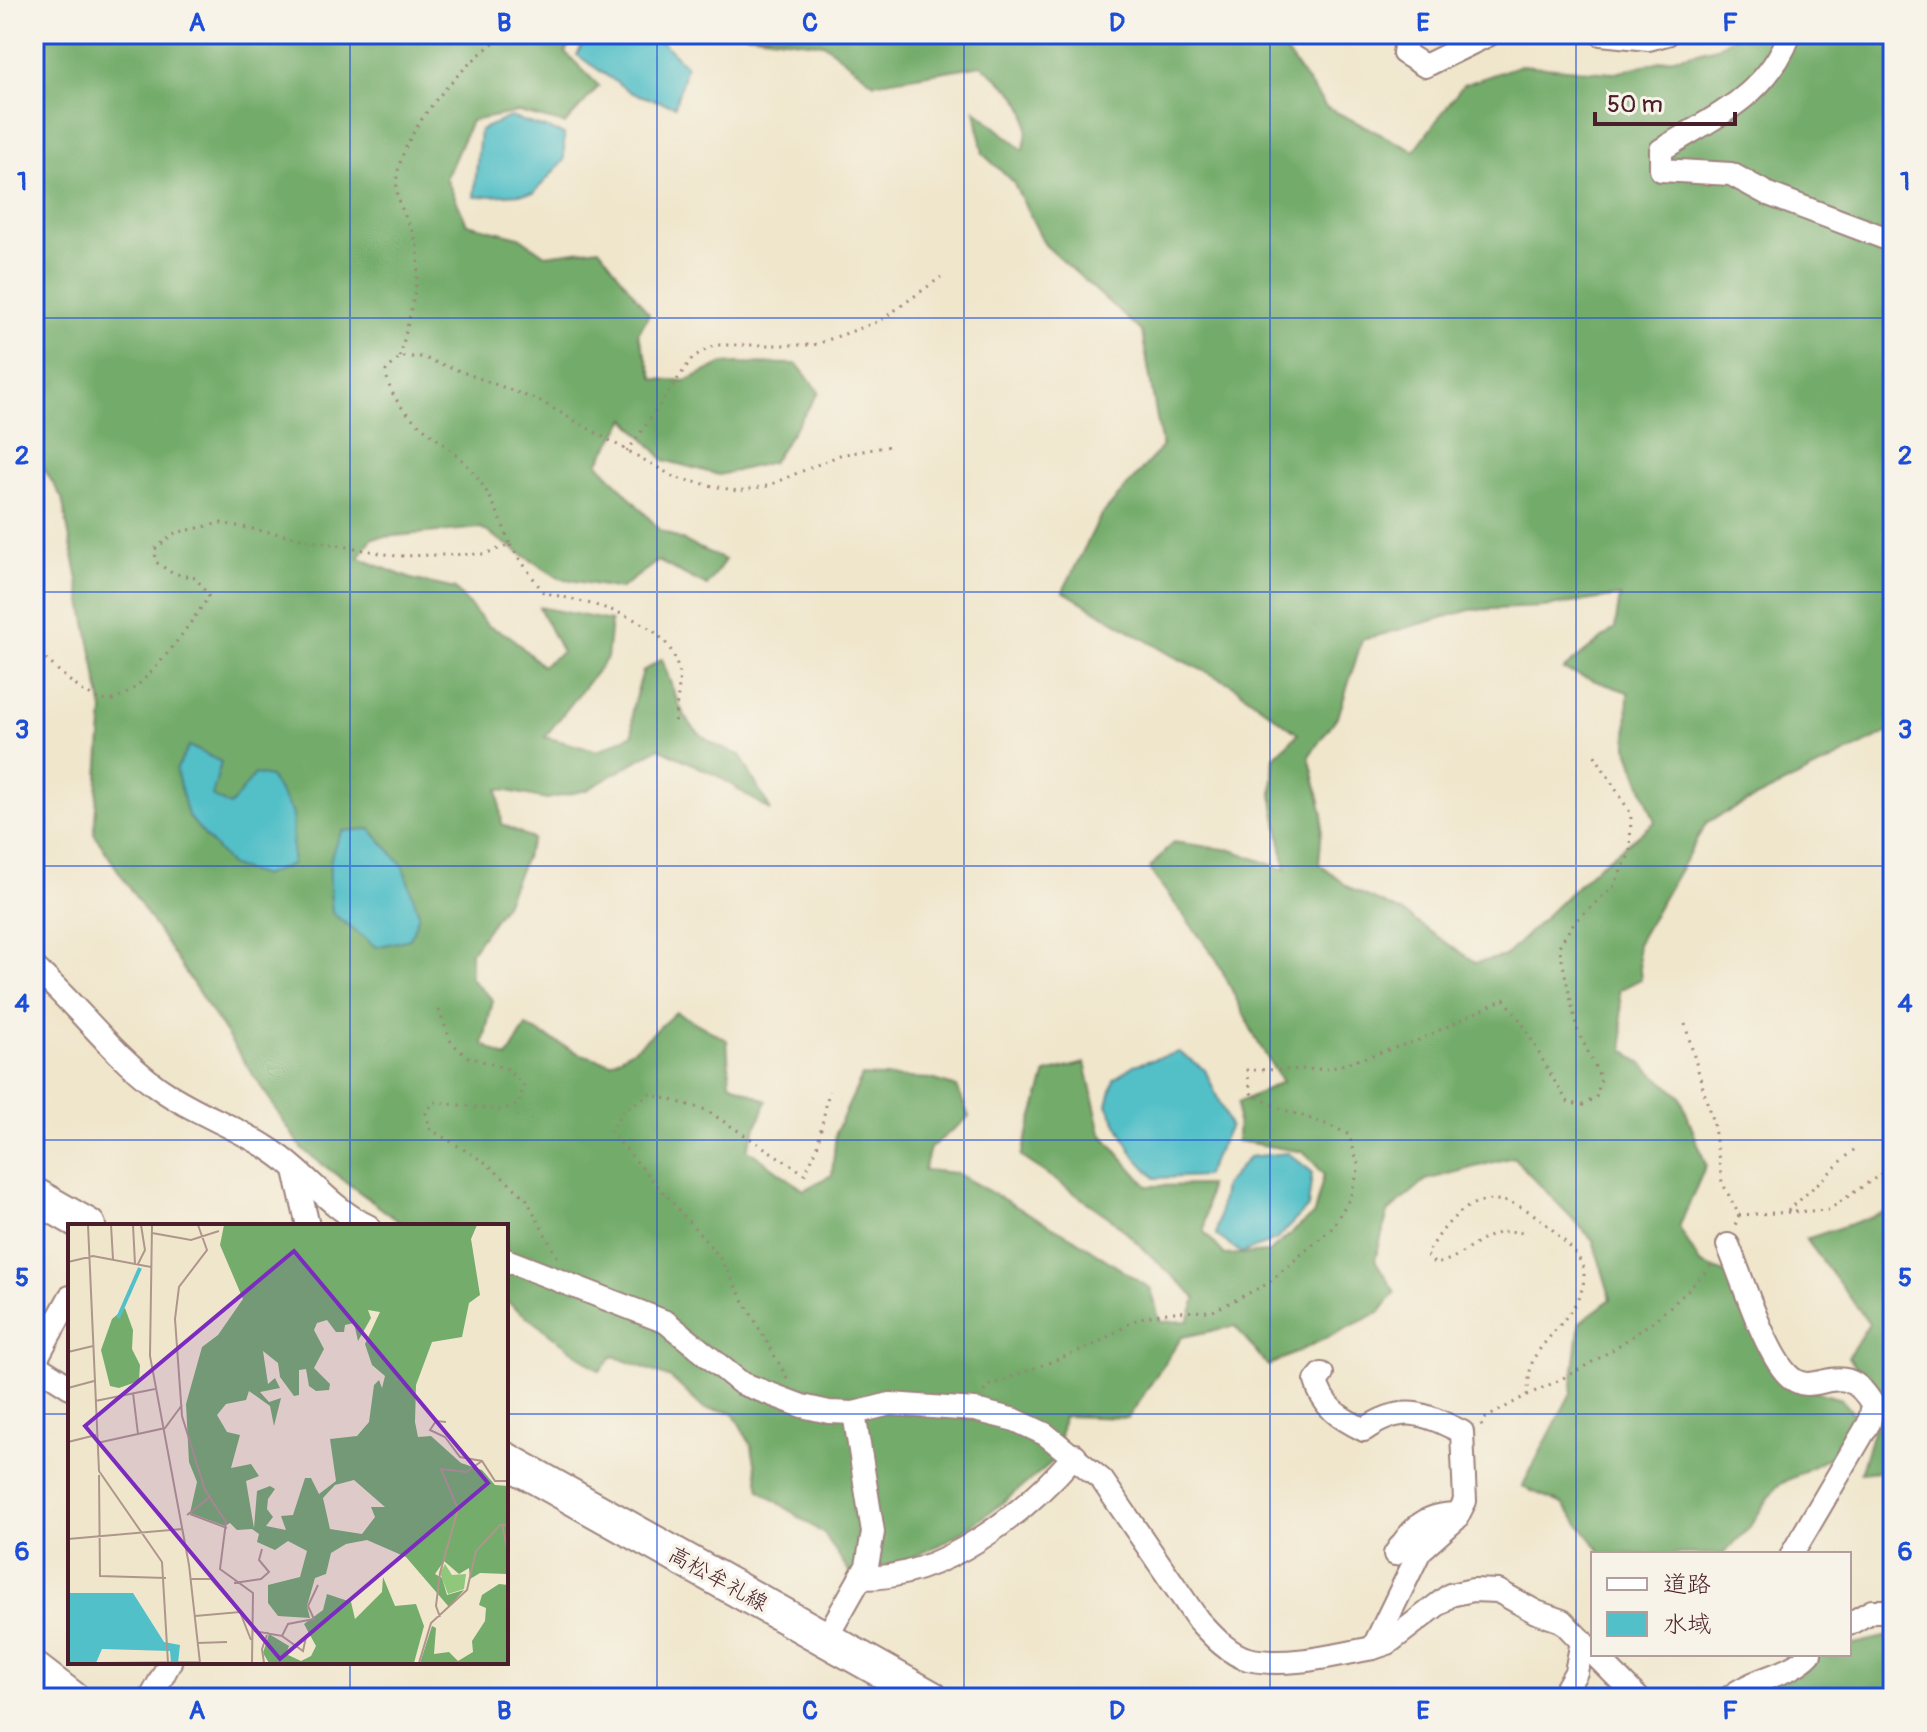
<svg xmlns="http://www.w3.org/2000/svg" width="1927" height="1732" font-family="Pangolin,'Klee One',sans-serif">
<rect width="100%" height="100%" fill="#f7f3e8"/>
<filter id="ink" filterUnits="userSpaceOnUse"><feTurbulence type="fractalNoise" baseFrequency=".0125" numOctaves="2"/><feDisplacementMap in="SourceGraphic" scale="16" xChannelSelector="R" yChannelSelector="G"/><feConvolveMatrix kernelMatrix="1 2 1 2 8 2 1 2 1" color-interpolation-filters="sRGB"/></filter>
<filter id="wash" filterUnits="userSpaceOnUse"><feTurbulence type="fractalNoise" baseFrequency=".006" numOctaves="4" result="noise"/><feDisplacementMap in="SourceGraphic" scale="32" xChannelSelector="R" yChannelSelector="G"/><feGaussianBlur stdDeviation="1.8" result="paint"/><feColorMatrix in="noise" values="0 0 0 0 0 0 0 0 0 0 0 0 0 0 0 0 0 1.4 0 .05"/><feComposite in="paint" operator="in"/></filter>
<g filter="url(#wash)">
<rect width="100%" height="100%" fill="#f0e6cc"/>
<!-- forest -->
<g fill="#73ac6b" stroke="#5e664b" stroke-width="2" fill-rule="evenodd">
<path d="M 34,34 L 575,34 L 565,52 L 599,86 L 565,124 L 518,112 L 471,121 L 446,178 L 467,224 L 519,237 L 545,255 L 599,248 L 649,314 L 638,334 L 654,379 L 686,381 L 723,363 L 797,364 L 819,392 L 772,462 L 719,475 L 664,460 L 626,419 L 598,463 L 660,530 L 725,560 L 707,586 L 658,561 L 620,589 L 559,578 L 481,528 L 372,538 L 359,558 L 411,579 L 455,589 L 488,626 L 510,636 L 542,666 L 562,652 L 539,607 L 611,621 L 607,658 L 545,737 L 598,751 L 633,734 L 632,709 L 643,671 L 662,659 C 680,709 685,738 740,755 L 771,811 L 718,776 L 659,748 L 587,790 L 547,799 L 498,789 L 502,824 L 533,839 L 505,904 L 471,952 L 471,979 L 493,1000 L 483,1044 L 507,1058 L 526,1026 L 578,1053 L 611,1063 L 640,1045 L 676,1012 L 727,1040 L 730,1083 L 767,1101 L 747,1149 L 804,1190 L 832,1175 L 836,1132 L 862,1076 L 932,1079 L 957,1087 L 969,1117 L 930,1148 L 924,1170 L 956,1173 L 1073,1238 L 1151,1289 L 1160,1322 L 1188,1321 L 1196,1298 L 1113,1220 L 1021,1156 L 1046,1073 L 1085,1063 L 1101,1133 L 1147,1186 L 1209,1185 L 1204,1232 L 1225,1255 L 1269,1252 L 1314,1214 L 1324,1174 L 1304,1152 L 1237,1141 L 1238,1103 L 1282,1082 L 1256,1039 L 1217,960 L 1149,869 L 1173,842 L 1232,850 L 1286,870 L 1272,795 L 1274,757 L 1298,734 L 1231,684 L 1173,656 L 1063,591 L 1100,517 L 1162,447 L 1142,332 L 1045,245 L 1013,182 L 983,154 L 975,110 L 1023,150 C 1037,105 1014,93 982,65 L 874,83 L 824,44 L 746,34 L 1263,34 L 1286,52 L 1326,107 L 1414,151 L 1463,85 L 1521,65 L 1612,73 L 1717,47 L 1738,34 L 1893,34 L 1893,730 L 1707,822 L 1637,944 L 1641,979 L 1619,990 L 1624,1049 L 1680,1096 L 1706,1165 L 1679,1227 L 1700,1263 L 1732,1276 L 1781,1382 L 1841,1399 L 1857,1417 L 1830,1457 L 1777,1486 L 1748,1529 L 1723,1554 L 1603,1554 L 1563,1504 L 1522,1487 L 1571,1393 L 1580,1322 L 1611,1299 L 1593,1240 L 1513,1157 L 1426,1180 L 1388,1212 L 1375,1260 L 1395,1292 L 1380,1312 L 1268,1366 L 1235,1326 L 1182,1337 L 1128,1418 L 1063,1416 L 1057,1458 C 992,1511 937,1563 850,1573 L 825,1535 L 760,1490 L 752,1447 L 733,1412 L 704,1409 L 671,1378 L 613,1356 L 600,1371 L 506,1301 L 506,1226 L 405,1226 L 302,1149 L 94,834 L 103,710 L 62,498 L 34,452 ZM 1620,596 L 1615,628 L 1563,670 L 1628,692 L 1627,747 L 1655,822 L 1591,872 L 1505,956 L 1476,963 L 1402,912 L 1351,889 L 1319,864 L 1323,814 L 1309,756 L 1339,714 L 1362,640 L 1470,610 L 1543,607 Z"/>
<path d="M 1893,1207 L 1893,1469 L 1860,1473 C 1877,1418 1888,1404 1848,1357 L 1869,1323 L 1806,1239 L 1889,1211 Z"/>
<path d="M 1893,1635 L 1893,1698 L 1769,1698 L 1764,1688 L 1820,1654 L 1849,1654 L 1849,1645 Z"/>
</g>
<!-- water -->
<g fill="#52c0c8" stroke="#4e707a" stroke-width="2">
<path d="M 588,34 L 654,34 L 686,66 L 675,106 L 632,93 L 577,55 Z"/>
<path d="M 510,117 L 564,134 L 564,160 L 534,193 L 474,197 L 480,130 Z"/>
<path d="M 189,746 L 221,762 L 212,796 L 230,806 L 255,774 L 270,777 L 293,814 L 292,864 L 263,876 L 231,866 L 188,816 L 176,770 Z"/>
<path d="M 370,829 L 402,864 L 419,914 L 410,939 L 376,947 L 332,913 C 330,880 324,858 343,831 Z"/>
<path d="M 1179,1052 L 1205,1070 L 1230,1126 L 1205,1176 L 1155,1178 L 1133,1154 L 1107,1105 L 1114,1079 L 1134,1065 Z"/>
<path d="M 1288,1153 L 1312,1172 L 1308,1207 L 1276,1240 L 1241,1253 L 1216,1235 L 1224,1186 L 1249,1157 Z"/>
</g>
</g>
<g filter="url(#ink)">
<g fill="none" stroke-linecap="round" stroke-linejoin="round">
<!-- street casing -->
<g stroke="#9d827c" stroke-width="26">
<g id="street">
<path d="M 1407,34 L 1404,53 L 1425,66 L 1490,34"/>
<path d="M 1601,34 L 1649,39 L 1667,34"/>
<path d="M 1790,34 C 1766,97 1716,115 1661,150 L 1661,170 L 1731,174 L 1768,194 L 1893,241"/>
<path d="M 34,967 C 77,1005 110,1052 156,1086 C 194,1114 240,1127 278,1155 C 310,1178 332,1209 368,1226"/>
<path d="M 295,1170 L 308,1226"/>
<path d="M 1728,1245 C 1742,1278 1765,1352 1788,1375 C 1815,1403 1842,1351 1873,1405 L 1869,1423 L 1792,1554"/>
<path d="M 506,1260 L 666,1322 L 741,1383 L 802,1406 L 829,1412 L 854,1413 L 890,1404 L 975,1410 L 1015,1420 L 1045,1434 L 1102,1480 L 1198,1620 C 1211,1634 1228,1654 1248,1659 C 1286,1668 1335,1655 1373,1648 L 1388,1643 L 1450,1595 L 1473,1590 L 1498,1591 L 1536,1612 L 1562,1621 L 1593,1653"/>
<path d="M 34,1363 L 70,1297"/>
<path d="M 34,1364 L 70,1387"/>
<path d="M 1322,1374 L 1316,1381 C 1323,1408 1340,1418 1364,1430 C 1403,1403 1423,1413 1462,1432 L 1465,1501 L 1456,1519 L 1420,1551 L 1373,1648"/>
<path d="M 1395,1554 C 1414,1527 1424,1514 1458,1514"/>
<path d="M 860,1578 C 942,1580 1024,1514 1075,1455"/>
<path d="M 1849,1624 L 1872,1611 L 1893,1611"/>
<path d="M 825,1640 L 867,1566 L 873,1532 L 854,1413"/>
<path d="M 1594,1654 L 1638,1698"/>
<path d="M 151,1698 L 170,1662"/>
<path d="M 1561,1698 L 1576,1672 L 1582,1641"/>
<path d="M 1729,1698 C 1754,1677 1788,1677 1810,1654"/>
</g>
</g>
<!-- secondary casing -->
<g stroke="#9d827c" stroke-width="36">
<path id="secondary" d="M 34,1668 L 73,1698"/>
</g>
<!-- primary casing -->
<g stroke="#9d827c" stroke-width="38">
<g id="primary">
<path d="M 34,1195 L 88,1226"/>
<path d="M 506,1460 L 931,1698"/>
</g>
</g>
<!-- path -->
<g stroke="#9d827c" stroke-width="3" stroke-dasharray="2 6" stroke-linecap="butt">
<path d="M 400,357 C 407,324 419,288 418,254 C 417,232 399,212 397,190 C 391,138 465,61 506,34"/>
<path d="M 627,452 L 693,357 L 715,345 L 814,345 L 880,321 L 941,277"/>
<path d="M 510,545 L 543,592 C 591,605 679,616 679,681 C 679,696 675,711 674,725"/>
<path d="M 34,648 C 54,665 77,693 102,700 C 135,709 190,622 209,597 L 196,578 L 172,573 L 156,562 L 155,549 L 175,533 L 221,523 L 396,556 L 484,554 L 510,545 C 501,518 491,495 473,472 C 446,437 391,419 386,371 L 400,357 L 422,357 L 540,401 L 676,478 L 737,491 L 767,486 L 840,455 L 891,446"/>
<path d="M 439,1010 L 451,1042 L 466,1056 L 507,1069 L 524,1086 L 518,1105 L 499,1110 L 434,1102 L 426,1113 L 430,1129 L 486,1163 L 526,1198 L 557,1257"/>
<path d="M 1685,1024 L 1714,1127 L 1722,1182 L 1739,1215 L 1734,1228"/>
<path d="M 1788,1211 L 1858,1146"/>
<path d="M 1739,1215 L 1828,1210 L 1893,1166"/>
<path d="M 787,1378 L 718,1255 L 610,1131 L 623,1111 L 650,1094 L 706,1110 L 805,1174 L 817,1148 L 829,1091"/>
<path d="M 984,1392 L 988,1386 L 1092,1346 L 1139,1318 L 1172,1312 L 1213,1311 L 1267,1284 L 1331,1229 L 1350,1198 L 1359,1167 L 1349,1135 C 1318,1117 1281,1114 1251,1093 L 1247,1070 L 1329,1069 L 1419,1040 L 1504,999 C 1533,1033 1543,1068 1569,1103 L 1583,1105 L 1596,1097 L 1601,1079 L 1577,1029 L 1559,946 L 1575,921 L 1613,887 L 1630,853 L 1631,814 L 1594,754"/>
<path d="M 1527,1395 C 1596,1365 1666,1320 1714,1262"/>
<path d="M 1481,1426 L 1486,1418 L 1527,1395 C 1529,1383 1529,1368 1534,1358 C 1549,1332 1585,1307 1584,1274 C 1584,1259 1567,1244 1557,1234 C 1504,1182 1462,1190 1427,1255 L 1435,1264 C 1470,1257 1488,1222 1526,1234"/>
</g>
<!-- street -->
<use href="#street" stroke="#fff" stroke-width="22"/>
<!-- secondary -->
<use href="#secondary" stroke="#fff" stroke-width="32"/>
<!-- primary -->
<use href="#primary" stroke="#fff" stroke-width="34"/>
</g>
</g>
<!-- grid -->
<path fill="none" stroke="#1d4ed8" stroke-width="2" stroke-opacity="0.55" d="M 350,34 L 350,1226M 657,34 L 657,1698M 964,34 L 964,1698M 1270,34 L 1270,1698M 1576,34 L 1576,1698M 34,318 L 1893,318M 34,592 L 1893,592M 34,866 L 1893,866M 34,1140 L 1893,1140M 34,1414 L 70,1414M 506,1414 L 1893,1414M 350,1662 L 350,1698"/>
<g text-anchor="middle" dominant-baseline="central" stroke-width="7" stroke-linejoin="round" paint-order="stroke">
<!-- street labels -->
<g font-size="22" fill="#4a1f2b" stroke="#f7f3e8">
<text transform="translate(718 1579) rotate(29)">高松牟礼線</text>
</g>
</g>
<!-- overview -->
<g transform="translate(68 1224)">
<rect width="440" height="440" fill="#f0e6cc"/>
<path d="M 377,340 L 384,351 L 398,350 L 396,365 L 380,370 L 372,349 Z" fill="#8fc77b"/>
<path d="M 156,1 L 409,1 L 403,15 L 412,71 L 401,79 L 394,113 L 364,118 L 348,161 L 347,198 L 350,213 L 363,212 L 393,239 L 414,246 L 427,261 L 440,262 L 439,350 L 412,349 L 402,355 L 401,344 L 391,350 L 376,337 L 367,350 L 374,354 L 379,371 L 396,366 L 381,383 L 338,333 L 299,316 L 278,320 L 263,329 L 258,350 L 247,354 L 239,382 L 242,394 L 210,392 L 200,379 L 200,361 L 232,353 L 239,327 L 220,317 L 207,326 L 189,318 L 191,310 L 184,305 L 169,306 L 162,299 L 157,302 L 122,289 L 129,258 L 121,238 L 118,180 L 134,123 L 150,111 L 175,75 L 152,21 ZM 300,86 L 312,88 L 297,120 L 304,141 L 317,152 L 314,164 L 311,156 L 306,161 L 301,198 L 289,212 L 262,215 L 268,257 L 251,270 L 243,254 L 237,254 L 225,291 L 213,292 L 218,306 L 198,302 L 205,293 L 199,285 L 200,275 L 207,265 L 202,262 L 189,267 L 186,304 L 178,257 L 191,252 L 183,240 L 163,244 L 172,211 L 159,208 L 149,191 L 158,180 L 178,176 L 181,167 L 202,182 L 206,202 L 213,174 L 201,178 L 192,168 L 212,164 L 207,154 L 200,160 L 195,127 L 210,139 L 212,153 L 226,172 L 231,171 L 231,146 L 238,145 L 241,162 L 248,167 L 261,166 L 262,160 L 246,144 L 256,125 L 246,106 L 249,99 L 259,96 L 268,108 L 276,108 L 277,101 L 286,99 L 290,117 L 303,94 ZM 286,256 L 317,283 L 303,283 L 307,293 L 294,310 L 262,305 L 255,274 L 267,261 ZM 57,84 L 65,106 L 64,125 L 72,141 L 71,157 L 51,164 L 42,162 L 33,126 L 44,95 ZM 315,353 L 327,382 L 348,380 L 356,402 L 346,439 L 201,439 L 195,429 L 201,410 L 221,422 L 218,430 L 233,437 L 243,432 L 248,422 L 236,400 L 255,386 L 259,370 L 283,378 L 287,395 L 314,368 ZM 431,360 L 440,361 L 440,439 L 352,439 L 364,402 L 368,404 L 366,430 L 381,428 L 390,437 L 405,428 L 404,417 L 417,397 L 418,384 L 411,381 L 414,371 Z" fill="#73ac6b" fill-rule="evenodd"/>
<path d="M 0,369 L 65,369 L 96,418 L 112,421 L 110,439 L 103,439 L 102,427 L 34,425 L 28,439 L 0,439 Z" fill="#52c0c8"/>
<path fill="none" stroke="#52c0c8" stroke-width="4" d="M 50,94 L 72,44"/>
<path fill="none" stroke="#ae968c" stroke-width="2" d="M 20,1 L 31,247 L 94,338 L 100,439M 43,1 L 45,35M 65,1 L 67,40M 84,1 L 82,132 L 121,341 L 132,439M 130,1 L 139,26 L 111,63 L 107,95 L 114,192 L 137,266 L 158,298 L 152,345 L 185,369 L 184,439M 84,9 L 123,16 L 151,7M 0,38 L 25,32 L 83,43M 70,40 L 77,26 L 73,1M 0,128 L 25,122M 0,164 L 26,157M 65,169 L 70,210M 27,177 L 87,165M 378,198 L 368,197 L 362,206 L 377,213 L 392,233 L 414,237 L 427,257 L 440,257M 0,218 L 28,211M 29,219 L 97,204 L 114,181M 31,251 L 32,352 L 98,354M 122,290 L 159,304M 119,291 L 142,273M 434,300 L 440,330M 0,315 L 114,305M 123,355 L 143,355 L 172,388M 166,359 L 193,355 L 201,348 L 191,336 L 194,325M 127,392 L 172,388 L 183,416M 372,393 L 368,382 L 372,349 L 390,285 L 373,245 L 398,248 L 414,237M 186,407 L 214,412 L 220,400 L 246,395 L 240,382 L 250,361M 214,412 L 235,427 L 238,413M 129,419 L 159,418M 31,439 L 132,438M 196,439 L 194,425 L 200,408M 351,439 L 363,399 L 399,366 L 408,327 L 432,301 L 440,301"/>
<path fill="#7b2cbf" fill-opacity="0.15" stroke="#7b2cbf" stroke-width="4" d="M 226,27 L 420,259 L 212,435 L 17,202 Z"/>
<rect width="440" height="440" fill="none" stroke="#4a1f2b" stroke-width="4"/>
</g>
<!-- margin -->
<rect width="1927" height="1732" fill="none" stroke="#f7f3e8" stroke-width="88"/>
<!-- legend -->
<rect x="1591" y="1552" width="260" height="104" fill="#f7f3e8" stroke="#b29e9c" stroke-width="2"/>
<rect x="1607" y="1578" width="40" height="12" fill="#ffffff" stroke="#b29e9c" stroke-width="2"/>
<text x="1663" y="1592" font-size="24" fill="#4a1f2b">道路</text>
<rect x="1607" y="1612" width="40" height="24" fill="#52c0c8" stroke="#b29e9c" stroke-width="2"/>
<text x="1663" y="1632" font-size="24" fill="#4a1f2b">水域</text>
<!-- scale -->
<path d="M1595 112v12h140v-12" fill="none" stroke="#4a1f2b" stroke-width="4"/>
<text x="1607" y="112" font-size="24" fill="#4a1f2b" stroke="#f7f3e8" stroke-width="6" paint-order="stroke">50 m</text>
<rect x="44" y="44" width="1839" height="1644" fill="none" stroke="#1d4ed8" stroke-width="3"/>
<g font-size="26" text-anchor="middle" font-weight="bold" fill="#1d4ed8">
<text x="197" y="31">A</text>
<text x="504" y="31">B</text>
<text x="810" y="31">C</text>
<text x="1117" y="31">D</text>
<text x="1423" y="31">E</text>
<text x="1730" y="31">F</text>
<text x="22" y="190">1</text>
<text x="1905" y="190">1</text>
<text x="22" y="464">2</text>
<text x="1905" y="464">2</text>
<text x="22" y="738">3</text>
<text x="1905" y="738">3</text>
<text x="22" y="1012">4</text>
<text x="1905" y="1012">4</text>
<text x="22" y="1286">5</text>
<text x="1905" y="1286">5</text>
<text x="22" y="1560">6</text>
<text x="1905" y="1560">6</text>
<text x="197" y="1719">A</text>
<text x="504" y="1719">B</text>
<text x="810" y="1719">C</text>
<text x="1117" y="1719">D</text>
<text x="1423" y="1719">E</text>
<text x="1730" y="1719">F</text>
</g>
</svg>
